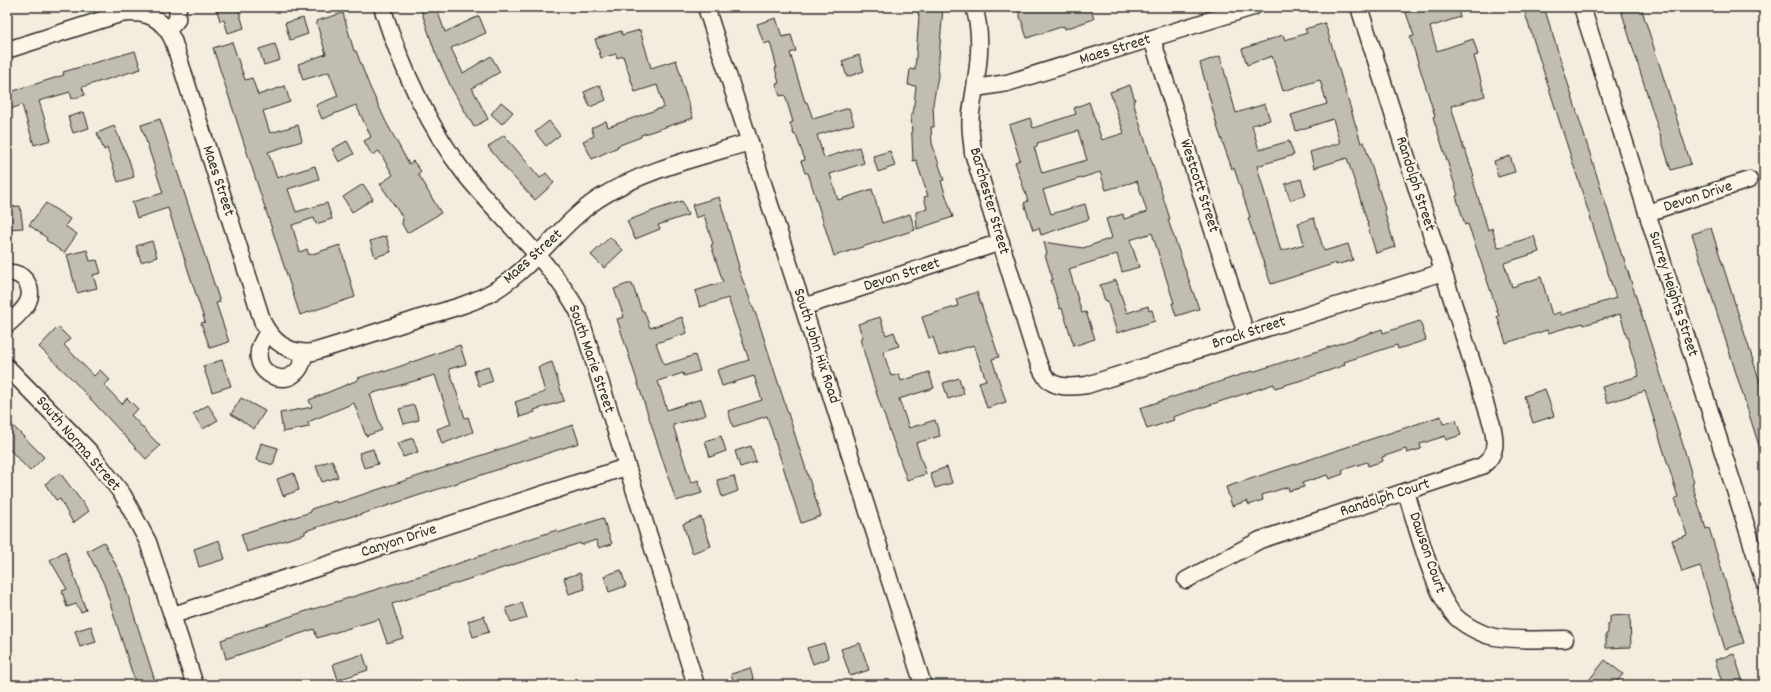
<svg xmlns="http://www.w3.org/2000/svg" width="1771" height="692" font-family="Dekko,sans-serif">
<rect width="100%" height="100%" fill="#f4edde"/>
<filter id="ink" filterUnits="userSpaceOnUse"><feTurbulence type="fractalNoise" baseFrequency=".025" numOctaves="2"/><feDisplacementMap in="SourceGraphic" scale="8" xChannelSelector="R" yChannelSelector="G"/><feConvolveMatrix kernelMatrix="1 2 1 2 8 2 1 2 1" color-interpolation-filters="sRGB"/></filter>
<g filter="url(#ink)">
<!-- building -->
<g fill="#c2bdb1" stroke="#2b2b2b" fill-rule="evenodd">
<path d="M 216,7 L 238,7 L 244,28 L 228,33 L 224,20 L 220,21 Z"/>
<path d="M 420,7 L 436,7 L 445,32 L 479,16 L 486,33 L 451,48 L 463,73 L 491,56 L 500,72 L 472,88 L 488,119 L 474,127 L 452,89 L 435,52 Z"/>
<path d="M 916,7 L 943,7 L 938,70 L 939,70 L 933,104 L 934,127 L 931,127 L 932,143 L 944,180 L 941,181 L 953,217 L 917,229 L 916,212 L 927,209 L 924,197 L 928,196 L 916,160 L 913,161 L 911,115 L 913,114 L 916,86 L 908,85 L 910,69 L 915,70 L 919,16 Z"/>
<path d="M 1017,7 L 1090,7 L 1094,19 L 1065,29 L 1064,26 L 1027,38 Z"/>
<path d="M 1404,7 L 1457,7 L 1460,17 L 1430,27 L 1437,51 L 1473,39 L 1478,55 L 1474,56 L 1485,96 L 1451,106 L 1464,150 L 1465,149 L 1474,176 L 1472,177 L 1488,230 L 1492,228 L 1498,248 L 1534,236 L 1539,252 L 1504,263 L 1512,287 L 1541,277 L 1552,315 L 1560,312 L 1561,315 L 1616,298 L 1523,7 L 1544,7 L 1622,256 L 1623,256 L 1683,445 L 1694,483 L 1692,484 L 1706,529 L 1709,528 L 1744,643 L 1725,649 L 1700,566 L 1682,572 L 1672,540 L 1687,535 L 1675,498 L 1678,497 L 1645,391 L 1607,403 L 1602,387 L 1639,376 L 1620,314 L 1584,325 L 1583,323 L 1548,333 L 1547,330 L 1506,343 L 1497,316 L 1499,316 L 1481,262 L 1468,224 L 1465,225 L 1456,196 L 1458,195 L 1433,117 L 1435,116 L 1410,37 L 1414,36 Z"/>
<path d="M 1620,7 L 1641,7 L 1691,164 L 1671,170 Z"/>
<path d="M 343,13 L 354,51 L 356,51 L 369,85 L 386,122 L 409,164 L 413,161 L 421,171 L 418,174 L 427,188 L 426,188 L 441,213 L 407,233 L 402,224 L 403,218 L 380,184 L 393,175 L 379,151 L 372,155 L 364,141 L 371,137 L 356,105 L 322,119 L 316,105 L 338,96 L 329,72 L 303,80 L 298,64 L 326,54 L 316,21 Z"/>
<path d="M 303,18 L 308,34 L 290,40 L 285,23 Z"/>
<path d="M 776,18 L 782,37 L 791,35 L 796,51 L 790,53 L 805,102 L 807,102 L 813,119 L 849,108 L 854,124 L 817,135 L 824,158 L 859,147 L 864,163 L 830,174 L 838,200 L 872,189 L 882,223 L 910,214 L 915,230 L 834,256 L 808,173 L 805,173 L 801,161 L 805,160 L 796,135 L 794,135 L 790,123 L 793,122 L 785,95 L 780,96 L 776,84 L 779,83 L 775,68 L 777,68 L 770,42 L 764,44 L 757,24 Z"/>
<path d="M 1325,23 L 1361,143 L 1364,142 L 1385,209 L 1384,210 L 1395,247 L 1376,253 L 1367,224 L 1368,224 L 1347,158 L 1314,168 L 1310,152 L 1340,143 L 1333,119 L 1296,131 L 1291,115 L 1327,104 L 1320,80 L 1283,91 L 1272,56 L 1247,65 L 1242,49 L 1283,35 L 1285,40 L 1307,33 L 1305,29 Z"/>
<path d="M 640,30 L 651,68 L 676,60 L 682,79 L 681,80 L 693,118 L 641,135 L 641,137 L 617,146 L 618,147 L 592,159 L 583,141 L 594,136 L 591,128 L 606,121 L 608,127 L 664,107 L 657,85 L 635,92 L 623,56 L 617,58 L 616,54 L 601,58 L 595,39 L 621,31 L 622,35 Z"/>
<path d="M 232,42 L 245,80 L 252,78 L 258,95 L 285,86 L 290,102 L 263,111 L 270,133 L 298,125 L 302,141 L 268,152 L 277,178 L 315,166 L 319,179 L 288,189 L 296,212 L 327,203 L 332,219 L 316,224 L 314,218 L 292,225 L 300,252 L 307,249 L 309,255 L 340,245 L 355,297 L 300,315 L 213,48 Z"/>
<path d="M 275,44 L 280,60 L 264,65 L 259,49 Z"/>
<path d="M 135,51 L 141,69 L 82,87 L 85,95 L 72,99 L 70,92 L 39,101 L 51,140 L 34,145 L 22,105 L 7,110 L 7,93 L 64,75 L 63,72 Z"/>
<path d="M 859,55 L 864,71 L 847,77 L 842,61 Z"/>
<path d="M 1220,56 L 1236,113 L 1265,104 L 1270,120 L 1252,125 L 1259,150 L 1289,141 L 1294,155 L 1257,166 L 1281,251 L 1304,244 L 1298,223 L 1314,218 L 1324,251 L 1348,244 L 1353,260 L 1336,265 L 1336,263 L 1271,284 L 1248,218 L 1250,217 L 1234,168 L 1232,169 L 1218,129 L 1200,63 Z"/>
<path d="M 600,85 L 606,100 L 590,107 L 584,92 Z"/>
<path d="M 1130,85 L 1135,100 L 1133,101 L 1137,115 L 1170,219 L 1168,220 L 1199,309 L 1176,316 L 1172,303 L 1174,303 L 1152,233 L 1130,240 L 1139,267 L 1122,272 L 1117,254 L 1069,269 L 1082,313 L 1086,312 L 1095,339 L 1074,346 L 1062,308 L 1060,309 L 1051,280 L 1053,280 L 1045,255 L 1047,254 L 1044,242 L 1083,248 L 1112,238 L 1106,219 L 1123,214 L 1124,219 L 1147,212 L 1137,181 L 1106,190 L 1100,172 L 1043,190 L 1051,214 L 1085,204 L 1089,219 L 1041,235 L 1039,228 L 1033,230 L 1024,203 L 1028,201 L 1015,162 L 1020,160 L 1009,125 L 1030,118 L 1033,128 L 1076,114 L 1074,108 L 1089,102 L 1102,140 L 1124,133 L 1110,92 ZM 1078,131 L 1087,160 L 1042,173 L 1034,147 L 1038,146 L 1037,143 Z"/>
<path d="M 501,102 L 513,112 L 502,124 L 491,114 Z"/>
<path d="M 84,112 L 89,128 L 73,133 L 68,117 Z"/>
<path d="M 160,119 L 220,302 L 216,303 L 229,342 L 210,348 L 201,323 L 205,322 L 168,208 L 137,218 L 132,202 L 163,193 L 141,125 Z"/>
<path d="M 549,121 L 560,135 L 546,146 L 535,132 Z"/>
<path d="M 114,126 L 129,160 L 134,177 L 118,182 L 107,148 L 104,150 L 97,133 Z"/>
<path d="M 504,135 L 540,178 L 546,173 L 554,183 L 535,200 L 506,169 L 488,147 Z"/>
<path d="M 347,141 L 354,154 L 339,162 L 332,149 Z"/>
<path d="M 890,151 L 895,166 L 878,172 L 873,156 Z"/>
<path d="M 1510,156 L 1515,172 L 1498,177 L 1494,161 Z"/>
<path d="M 1301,179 L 1306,195 L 1290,200 L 1285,184 Z"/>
<path d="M 363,184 L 373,199 L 352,212 L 343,197 Z"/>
<path d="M 719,197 L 739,267 L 738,268 L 758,320 L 821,516 L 801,523 L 767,416 L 733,427 L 728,411 L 762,400 L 754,376 L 722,386 L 717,370 L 749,360 L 728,298 L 700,307 L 695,291 L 723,282 L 711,245 L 713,244 L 704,215 L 696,218 L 692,205 Z"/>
<path d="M 682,201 L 688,215 L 658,225 L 660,229 L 635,239 L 627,221 L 652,211 Z"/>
<path d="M 46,203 L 70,219 L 65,226 L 77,234 L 64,253 L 46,240 L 47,238 L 29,225 Z"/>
<path d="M 20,206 L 23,228 L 7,229 L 7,207 Z"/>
<path d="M 1711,228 L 1764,395 L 1764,452 L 1761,452 L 1692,234 Z"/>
<path d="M 386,236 L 391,252 L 375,257 L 370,241 Z"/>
<path d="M 610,237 L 623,250 L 604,268 L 591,255 Z"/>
<path d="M 152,241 L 157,257 L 141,262 L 136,246 Z"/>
<path d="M 87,250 L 90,261 L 97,260 L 101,273 L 93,275 L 97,288 L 77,293 L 67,255 Z"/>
<path d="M 1116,280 L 1127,313 L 1148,306 L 1149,311 L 1152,310 L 1155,321 L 1117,333 L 1107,300 L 1105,301 L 1100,285 Z"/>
<path d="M 627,284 L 632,284 L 642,311 L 644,311 L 650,328 L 682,317 L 687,333 L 656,343 L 664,365 L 695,355 L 700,371 L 684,376 L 683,373 L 658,381 L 667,410 L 701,399 L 706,415 L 673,425 L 691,483 L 698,480 L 702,493 L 676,501 L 617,319 L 624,317 L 614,289 Z"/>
<path d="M 977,292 L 999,357 L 992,359 L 1006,402 L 987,408 L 979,382 L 986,380 L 974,345 L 939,356 L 933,337 L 929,338 L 922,317 L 958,306 L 956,299 Z"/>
<path d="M 880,317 L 886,335 L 894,332 L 899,346 L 883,351 L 891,376 L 899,374 L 901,381 L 929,372 L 934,388 L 899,399 L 909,428 L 935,420 L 940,436 L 916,443 L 926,474 L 907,480 L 877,395 L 860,339 L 863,338 L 858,324 Z"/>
<path d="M 1420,321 L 1426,340 L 1398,349 L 1397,345 L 1344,362 L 1345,365 L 1302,380 L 1275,388 L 1274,384 L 1173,417 L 1174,420 L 1147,429 L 1140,408 L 1252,371 L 1252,372 L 1312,353 L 1382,329 L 1383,333 Z"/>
<path d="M 58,327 L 70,339 L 64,345 L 94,376 L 100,370 L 110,380 L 104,385 L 122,404 L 127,398 L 138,409 L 131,415 L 160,446 L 146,459 L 72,379 L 39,347 Z"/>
<path d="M 460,345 L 466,364 L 449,369 L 465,418 L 468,417 L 473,432 L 442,444 L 437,429 L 451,424 L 435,375 L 370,394 L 382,430 L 366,436 L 354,403 L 308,422 L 309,427 L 283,432 L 280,413 L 312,407 L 309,400 L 358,380 L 358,378 L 383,370 L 384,372 Z"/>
<path d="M 222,360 L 231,386 L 212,392 L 203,366 Z"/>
<path d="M 552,362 L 564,401 L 534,410 L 535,412 L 520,417 L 515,402 L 545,392 L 538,367 Z"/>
<path d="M 488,366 L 493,381 L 479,386 L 474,371 Z"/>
<path d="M 959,378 L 964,394 L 948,399 L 943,383 Z"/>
<path d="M 1545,389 L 1554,416 L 1533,423 L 1524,396 Z"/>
<path d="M 241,398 L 265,411 L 254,429 L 231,414 Z"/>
<path d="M 208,405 L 218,420 L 203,429 L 193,414 Z"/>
<path d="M 414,405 L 419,420 L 404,424 L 399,409 Z"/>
<path d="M 1441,416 L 1443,424 L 1456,420 L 1461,435 L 1446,440 L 1445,436 L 1420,444 L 1421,449 L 1407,453 L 1406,449 L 1382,457 L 1383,461 L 1368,466 L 1367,462 L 1342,470 L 1343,474 L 1329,479 L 1327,475 L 1302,483 L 1304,487 L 1289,491 L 1288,487 L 1262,495 L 1263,500 L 1249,505 L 1247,501 L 1232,506 L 1226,487 Z"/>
<path d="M 7,420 L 44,457 L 30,471 L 7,447 Z"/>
<path d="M 573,425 L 579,443 L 356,516 L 356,515 L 305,531 L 305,534 L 247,552 L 241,534 L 311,512 L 311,509 L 336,501 L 337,503 Z"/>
<path d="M 721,436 L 726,451 L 710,457 L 705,441 Z"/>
<path d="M 413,438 L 418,452 L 403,457 L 398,443 Z"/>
<path d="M 261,443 L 278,448 L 273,465 L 256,460 Z"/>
<path d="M 751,446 L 756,462 L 740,467 L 735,451 Z"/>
<path d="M 373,449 L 378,464 L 364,468 L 359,453 Z"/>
<path d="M 332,460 L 338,477 L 322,482 L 316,466 Z"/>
<path d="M 947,467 L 952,483 L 935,488 L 930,473 Z"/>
<path d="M 60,473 L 89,511 L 73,523 L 60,499 L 56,500 L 45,484 Z"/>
<path d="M 294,473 L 299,490 L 283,496 L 277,479 Z"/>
<path d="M 734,476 L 738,491 L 722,497 L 717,480 Z"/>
<path d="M 701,517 L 711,546 L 692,553 L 683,524 Z"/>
<path d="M 603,518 L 612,544 L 599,548 L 596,540 L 581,545 L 580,543 L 392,604 L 403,638 L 387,643 L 379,619 L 317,638 L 314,629 L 226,659 L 221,640 L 294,615 L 445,568 L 523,541 L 557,530 L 558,533 Z"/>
<path d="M 219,540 L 225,559 L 199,567 L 194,549 Z"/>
<path d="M 104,542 L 122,577 L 155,681 L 143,685 L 136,685 L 104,584 L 87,551 Z"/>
<path d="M 65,551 L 86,610 L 81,612 L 76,604 L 67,607 L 62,591 L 67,589 L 50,560 Z"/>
<path d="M 621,570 L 626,586 L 609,592 L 604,576 Z"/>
<path d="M 580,573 L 585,589 L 569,594 L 564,578 Z"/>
<path d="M 522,603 L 527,618 L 511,623 L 506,608 Z"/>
<path d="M 1630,615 L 1631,647 L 1606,648 L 1606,634 L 1608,633 L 1608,624 L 1610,624 L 1610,616 Z"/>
<path d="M 484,616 L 489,632 L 473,637 L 468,621 Z"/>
<path d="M 91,626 L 96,642 L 80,647 L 75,631 Z"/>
<path d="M 824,643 L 829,658 L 813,664 L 807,648 Z"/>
<path d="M 860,643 L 869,670 L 850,676 L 841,649 Z"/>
<path d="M 363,654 L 368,670 L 338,680 L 333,664 Z"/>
<path d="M 1734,654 L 1744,685 L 1723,685 L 1715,660 Z"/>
<path d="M 1605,660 L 1623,674 L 1614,685 L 1585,685 Z"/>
<path d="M 750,668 L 755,685 L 735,685 L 731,674 Z"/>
</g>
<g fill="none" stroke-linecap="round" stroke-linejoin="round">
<!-- minor casing -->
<g stroke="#2b2b2b" stroke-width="19">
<g id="minor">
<path d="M 382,7 C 401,66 426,123 464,173 C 501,220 549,259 578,311 L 696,685"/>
<path d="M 706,7 L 803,307 L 923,685"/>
<path d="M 974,7 C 985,42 976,78 971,113 C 969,127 972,140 973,153 L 1033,347 C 1044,380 1047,391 1087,385 L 1443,272"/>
<path d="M 1582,7 L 1764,582"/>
<path d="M 168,30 L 177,20 L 178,7"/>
<path d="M 1152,39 L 1246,334"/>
<path d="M 7,50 L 120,14 C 145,10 162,17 173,40 L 263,323 C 273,342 290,355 313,352 C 350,341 386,329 423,317 C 447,310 472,304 494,291 C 534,267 559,225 598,199 C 642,170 700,157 750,142"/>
<path d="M 976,88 L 1007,83 L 1253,7"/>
<path d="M 1647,213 L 1749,180"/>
<path d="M 7,273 C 15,272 21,275 26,281 C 38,300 20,313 7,325"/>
<path d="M 803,307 L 1001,242"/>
<path d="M 268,332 C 263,340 257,349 259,359 C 261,374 283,385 295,373 C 301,369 303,360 305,353"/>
<path d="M 7,367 L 89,451 L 123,495 L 148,542 L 195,685"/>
<path d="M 1406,492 C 1416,523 1434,597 1457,618 C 1466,626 1483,635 1495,637 C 1518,641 1542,639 1565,639"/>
<path d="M 1186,580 L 1260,540 L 1482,466 C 1497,455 1496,442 1492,425 L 1359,7"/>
<path d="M 173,615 L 626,467"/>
</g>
</g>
<!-- minor -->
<use href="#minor" stroke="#fcf5e5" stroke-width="16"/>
</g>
</g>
<g text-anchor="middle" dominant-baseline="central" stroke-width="4" stroke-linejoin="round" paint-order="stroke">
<!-- street labels -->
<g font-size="16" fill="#2b2b2b" stroke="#fcf5e5">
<text transform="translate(1115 50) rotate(-17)">Maes Street</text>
<text transform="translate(218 181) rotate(72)">Maes Street</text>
<text transform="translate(1415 184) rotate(72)">Randolph Street</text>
<text transform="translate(1199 186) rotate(72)">Westcott Street</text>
<text transform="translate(1698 197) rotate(-18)">Devon Drive</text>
<text transform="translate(989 201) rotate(74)">Barchester Street</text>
<text transform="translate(533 257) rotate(-42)">Maes Street</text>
<text transform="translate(902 275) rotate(-18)">Devon Street</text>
<text transform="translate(1673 294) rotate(72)">Surrey Heights Street</text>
<text transform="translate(1249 333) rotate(-18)">Brock Street</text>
<text transform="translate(816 346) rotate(72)">South John Hix Road</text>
<text transform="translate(591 359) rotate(71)">South Marie Street</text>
<text transform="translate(78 444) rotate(49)">South Norma Street</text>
<text transform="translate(1385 498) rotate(-18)">Randolph Court</text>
<text transform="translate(399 541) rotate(-18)">Canyon Drive</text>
<text transform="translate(1427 553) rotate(71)">Dawson Court</text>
</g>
</g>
<!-- margin -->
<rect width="1771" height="692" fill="none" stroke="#fcf5e5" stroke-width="24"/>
<rect x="12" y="12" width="1747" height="668" fill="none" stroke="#2b2b2b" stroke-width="1.5" filter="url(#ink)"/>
</svg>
